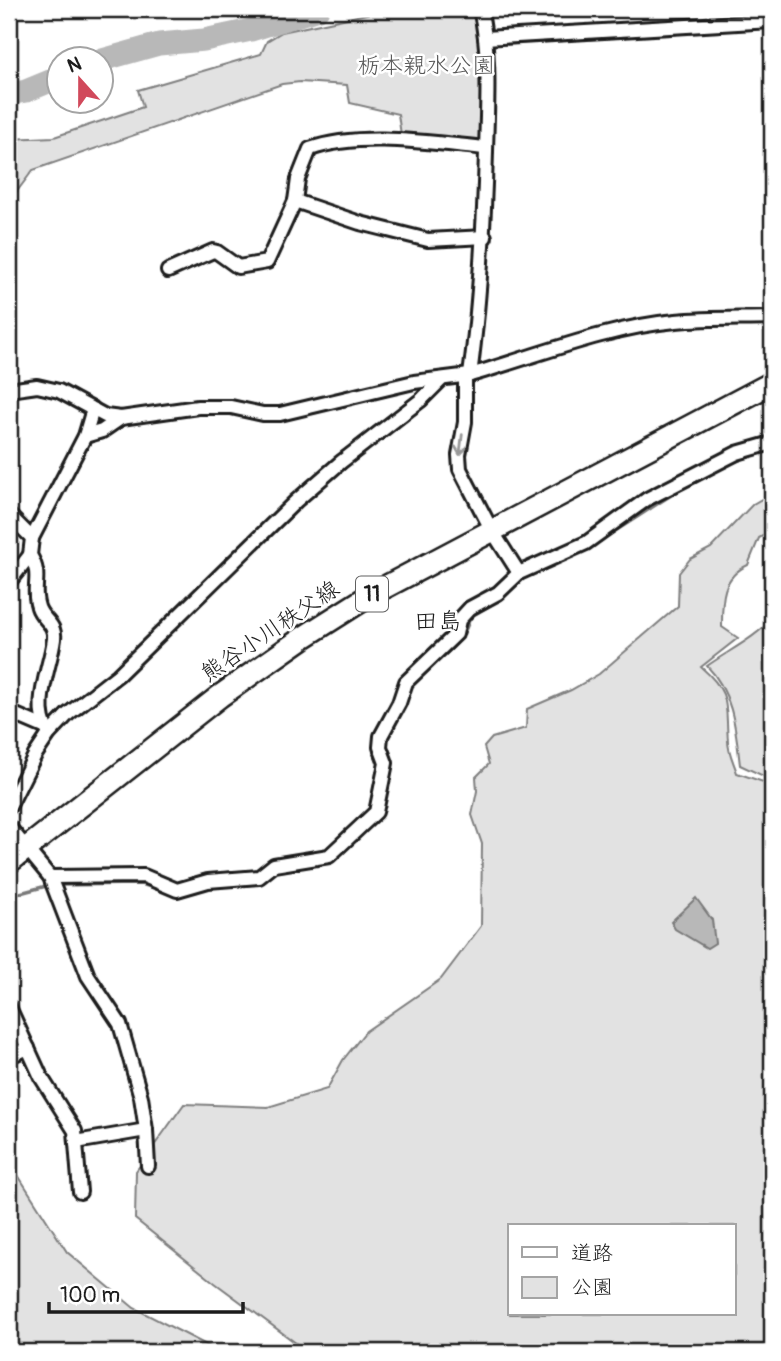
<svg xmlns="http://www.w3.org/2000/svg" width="781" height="1361" font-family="Pangolin,'Klee One',sans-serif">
<rect width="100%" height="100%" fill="#fff"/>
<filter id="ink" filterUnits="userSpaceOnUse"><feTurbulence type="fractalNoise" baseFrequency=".0143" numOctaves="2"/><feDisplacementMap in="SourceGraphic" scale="14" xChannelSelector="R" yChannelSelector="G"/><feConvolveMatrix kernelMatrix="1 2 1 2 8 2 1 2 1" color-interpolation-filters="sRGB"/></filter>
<g filter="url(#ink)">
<!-- green -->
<g fill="#e2e2e2" stroke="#7f7f7f" stroke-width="2" fill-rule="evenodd">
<path d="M 390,9 L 475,9 L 483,59 L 479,141 L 474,144 L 401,135 L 398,114 L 350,103 L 347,85 L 300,82 L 282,84 L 33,170 L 9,202 L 9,139 L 54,137 L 143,107 L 138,90 L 261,54 L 267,41 L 282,32 Z"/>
<path d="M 772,493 L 772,531 L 759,538 L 748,565 C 721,577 722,601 722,627 L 738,638 L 701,667 C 732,694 725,705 728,741 C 728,752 734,763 737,773 L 772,785 L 772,1352 L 308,1352 L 215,1283 L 135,1219 L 136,1171 L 184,1104 L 268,1107 L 327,1089 L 343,1060 L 366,1031 L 441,979 L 481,926 L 482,844 L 472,815 L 477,791 L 476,777 L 489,764 L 484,747 L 492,738 L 526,728 L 527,709 L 571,690 L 599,674 L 678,606 L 679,573 L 690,559 L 711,548 L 753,504 ZM 510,1226 L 734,1226 L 734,1314 L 510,1314 Z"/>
<path d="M 772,619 L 772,780 L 740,765 C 736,731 733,692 707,666 C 728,651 755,638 772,619 Z"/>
<path d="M 9,1161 L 67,1252 L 134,1308 L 220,1352 L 9,1352 Z"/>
</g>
<!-- water -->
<path fill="#b8b8b8" stroke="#7a7a7a" stroke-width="2" d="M 696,898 L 712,920 L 715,943 L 707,948 L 675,929 L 671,922 Z"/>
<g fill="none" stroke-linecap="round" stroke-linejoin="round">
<!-- stream -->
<g stroke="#7a7a7a" stroke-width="3.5">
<path d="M 548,566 C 617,539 672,485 741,459 C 751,455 762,453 772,450"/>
<path d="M 408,694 C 421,662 460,657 470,617 L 504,597 L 520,580"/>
<path d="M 385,741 L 393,726"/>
<path d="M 380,814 L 383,811 L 385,799"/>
<path d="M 243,884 L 259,883 L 263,881"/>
<path d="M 58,885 L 141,884 L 161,890"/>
<path d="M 182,895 L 208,887"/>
<path d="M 9,896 L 50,885"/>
</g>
<!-- river -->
<g stroke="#b8b8b8" stroke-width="23">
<path d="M 102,60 L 159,44 L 204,40 L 251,30 L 318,9"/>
<path d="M 9,94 L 26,91 L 60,77"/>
</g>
<!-- street casing -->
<g stroke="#1c1c1c" stroke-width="18">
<g id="street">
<path d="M 480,9 C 491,55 487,105 486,152 C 484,227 480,301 470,375 C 536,356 608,327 676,321 C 708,318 740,319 772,318"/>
<path d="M 485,38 L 772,21"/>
<path d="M 295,201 L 360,223 L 428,240 L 485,237"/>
<path d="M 168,271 L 213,251 L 217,252 L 238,267 L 267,262 L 295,201 L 298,179 L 310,149 C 360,131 433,143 486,148"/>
<path d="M 465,377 L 465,422 L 459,455 L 460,469 L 491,529 L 519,573"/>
<path d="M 9,390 L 37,386 L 59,391 L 105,416 L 121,418 L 198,407 L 231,407 L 263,414 L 280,414 L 414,382 L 470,375"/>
<path d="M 85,436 L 102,431 L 121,418"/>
<path d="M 9,515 L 32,538 L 30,555 C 43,577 31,586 38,607 C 42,620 56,623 54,639 C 50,670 31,705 49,734"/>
<path d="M 32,538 L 85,436 L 93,409"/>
<path d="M 9,582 L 30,555"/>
<path d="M 9,712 L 44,727"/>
<path d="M 9,807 L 35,755 L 49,734 L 68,714 L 118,675 L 296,501 L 341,462 L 421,400 L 441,380"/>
<path d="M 9,827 L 50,877 L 88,976 L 120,1024 L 141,1097 L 146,1130 L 148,1166"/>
<path d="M 50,877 L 144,876 L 177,890 L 208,881 L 259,877 L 274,865 L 329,856 L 376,812 L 386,763 L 380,747 L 381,736 L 399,703 L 406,682 L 456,634 L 459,620 L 470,608 L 498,593 L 519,573 L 586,543 L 647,499 L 737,453 L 772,443"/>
<path d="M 9,1007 L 41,1077 L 75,1131 L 80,1192"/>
<path d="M 9,1054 L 10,1056 L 28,1048"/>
<path d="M 76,1142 L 146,1130"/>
</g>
</g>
<!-- primary casing -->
<g stroke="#1c1c1c" stroke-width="26">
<path id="primary" d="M 9,862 L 220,696 L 304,637 L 372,594 L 772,383"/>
</g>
<!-- street -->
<use href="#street" stroke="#fff" stroke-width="12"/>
<!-- primary -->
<use href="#primary" stroke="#fff" stroke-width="21"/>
</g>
<!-- one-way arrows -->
<defs><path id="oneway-shaft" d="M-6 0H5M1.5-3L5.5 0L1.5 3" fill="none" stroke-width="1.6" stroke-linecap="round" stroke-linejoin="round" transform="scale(1.75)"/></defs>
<use stroke="#999" href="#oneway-shaft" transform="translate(461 445) rotate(97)"/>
</g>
<g text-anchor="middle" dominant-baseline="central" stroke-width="5" stroke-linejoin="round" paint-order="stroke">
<!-- shield labels -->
<rect fill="#fff" stroke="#606060" stroke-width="2" x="356" y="576.5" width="32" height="35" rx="5"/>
<g font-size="21" font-weight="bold" fill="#1c1c1c">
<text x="372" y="594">11</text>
</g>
<!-- park labels -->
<g font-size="23" fill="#575757" stroke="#fff">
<text x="426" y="65">栃本親水公園</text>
</g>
<!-- street labels -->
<g font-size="23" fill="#1c1c1c" stroke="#fff">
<text transform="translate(270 631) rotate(-34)">熊谷小川秩父線</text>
</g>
<!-- neighbourhood labels -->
<g font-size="24" fill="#1c1c1c" stroke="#fff">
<text x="438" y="621">田島</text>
</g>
</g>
<!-- margin -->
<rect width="781" height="1361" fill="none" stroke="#fff" stroke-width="35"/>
<rect x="18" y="18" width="746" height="1326" fill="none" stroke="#1c1c1c" stroke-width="2.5" filter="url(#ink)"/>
<!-- legend -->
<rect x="508" y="1224" width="228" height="91" fill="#ffffff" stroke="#a4a4a4" stroke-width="2"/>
<rect x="522" y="1247" width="35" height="10" fill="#ffffff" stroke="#a4a4a4" stroke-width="2"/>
<text x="571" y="1260" font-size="21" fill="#1c1c1c">道路</text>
<rect x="522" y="1277" width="35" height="21" fill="#e2e2e2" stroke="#a4a4a4" stroke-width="2"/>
<text x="571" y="1294" font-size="21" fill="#1c1c1c">公園</text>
<!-- north arrow -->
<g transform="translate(80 80) rotate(339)"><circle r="33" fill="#ffffff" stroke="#a4a4a4" stroke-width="2"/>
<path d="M0-5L12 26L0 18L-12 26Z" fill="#d1495b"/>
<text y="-10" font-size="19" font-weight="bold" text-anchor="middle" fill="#1c1c1c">N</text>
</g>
<!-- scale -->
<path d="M49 1302v10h194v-10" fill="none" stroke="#1c1c1c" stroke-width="3.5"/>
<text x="60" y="1302" font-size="21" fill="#1c1c1c" stroke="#ffffff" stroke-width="5" paint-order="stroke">100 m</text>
</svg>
